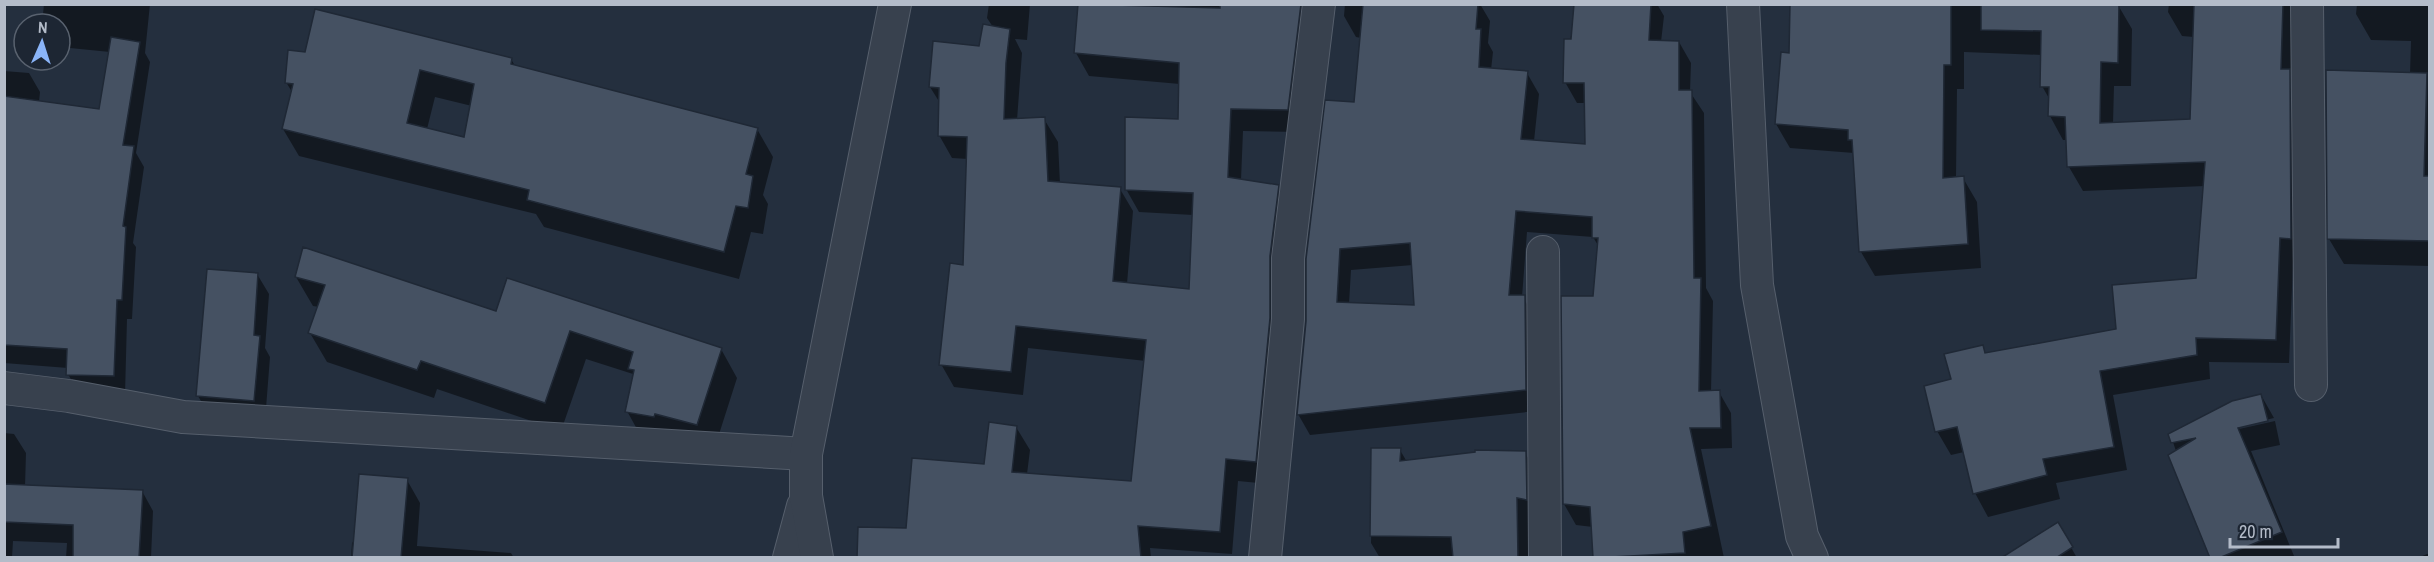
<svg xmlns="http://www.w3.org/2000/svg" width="2434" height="562" font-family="'Archivo Narrow',sans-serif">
<rect width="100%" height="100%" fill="#242f3e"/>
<!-- shadow -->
<g fill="#0007" fill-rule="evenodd">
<path d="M 44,4 L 150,4 L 145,53 L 150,62 L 136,153 L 144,167 L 133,243 L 136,247 L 132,319 L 127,319 L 125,395 L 79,394 L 68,374 L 68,368 L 4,363 L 4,71 L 29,73 L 40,92 L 39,102 L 101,111 L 110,52 L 60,47 L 60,24 L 42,24 Z"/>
<path d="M 989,4 L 1030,4 L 1027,40 L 1015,39 L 1022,53 L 1017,120 L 1044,119 L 1058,142 L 1060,184 L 1120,189 L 1133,211 L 1127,284 L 1190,291 L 1193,215 L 1139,212 L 1126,189 L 1179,120 L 1180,84 L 1089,76 L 1076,53 L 1080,4 L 1310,4 L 1300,132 L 1243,131 L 1241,180 L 1278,187 L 1291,210 L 1269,484 L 1238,481 L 1232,554 L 1150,548 L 1151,558 L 859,558 L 908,530 L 985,466 L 1016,427 L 1030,450 L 1027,474 L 1132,482 L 1146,361 L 1028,348 L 1023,395 L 954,387 L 941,364 L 965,266 L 968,159 L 952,158 L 939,135 L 940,103 L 930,87 L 980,47 L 993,27 L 987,18 Z"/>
<path d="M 1345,4 L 1480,4 L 1490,21 L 1488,43 L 1493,52 L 1491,70 L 1527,73 L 1539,94 L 1534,141 L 1586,145 L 1585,103 L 1577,103 L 1565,82 L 1575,4 L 1657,4 L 1664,16 L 1661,42 L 1679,42 L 1691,63 L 1690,92 L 1704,113 L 1706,288 L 1713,301 L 1711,392 L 1719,392 L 1731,413 L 1732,448 L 1701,449 L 1724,558 L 1595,558 L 1593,527 L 1576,525 L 1564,504 L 1595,298 L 1599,247 L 1593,237 L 1527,232 L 1522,297 L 1537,318 L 1537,411 L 1310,435 L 1298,414 L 1355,104 L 1361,38 L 1356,37 L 1344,16 ZM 1413,265 L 1416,306 L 1349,304 L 1351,270 Z"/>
<path d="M 1791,4 L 2118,5 L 2132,29 L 2131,86 L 2114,86 L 2113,124 L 2191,121 L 2194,37 L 2182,36 L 2168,12 L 2169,4 L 2291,4 L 2297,15 L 2304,262 L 2293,262 L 2289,363 L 2209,362 L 2210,379 L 2113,395 L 2127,470 L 2056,483 L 2060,499 L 1988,517 L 1975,493 L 1964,452 L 1951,455 L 1937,431 L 1953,380 L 1982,347 L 1986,354 L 2117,330 L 2197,279 L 2205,186 L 2083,191 L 2069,167 L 2068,140 L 2063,140 L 2050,116 L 2050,100 L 2042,86 L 2042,55 L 1964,52 L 1964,89 L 1957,89 L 1956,178 L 1963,178 L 1977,202 L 1981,268 L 1875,276 L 1861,252 L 1854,153 L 1790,148 L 1776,124 L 1790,54 Z"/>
<path d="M 2357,4 L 2430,4 L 2430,266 L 2344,264 L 2329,239 L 2410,74 L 2411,41 L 2371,40 L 2356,14 Z"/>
<path d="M 511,59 L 515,66 L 757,129 L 773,157 L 763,195 L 768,204 L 763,234 L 751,232 L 739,279 L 544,227 L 536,214 L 299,156 L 283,129 L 292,92 L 286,82 ZM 435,97 L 472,106 L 465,139 L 427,129 Z"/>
<path d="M 257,274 L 269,294 L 265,348 L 270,357 L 265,421 L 210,416 L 198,396 Z"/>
<path d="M 296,277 L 721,349 L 737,378 L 713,453 L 643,440 L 627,411 L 633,374 L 586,359 L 561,431 L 437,389 L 434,398 L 327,362 L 310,333 L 319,307 L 313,306 Z"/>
<path d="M 2261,395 L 2274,418 L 2243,425 L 2239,429 L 2275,421 L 2280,445 L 2251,451 L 2294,556 L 2211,558 L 2173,442 Z"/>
<path d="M 4,433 L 14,434 L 26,453 L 25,487 L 142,491 L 153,511 L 151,558 L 66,558 L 67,543 L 13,541 L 12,558 L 4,558 Z"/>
<path d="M 1373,449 L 1400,450 L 1407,462 L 1525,453 L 1538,474 L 1538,520 L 1528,519 L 1529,558 L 1380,558 L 1371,543 Z"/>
<path d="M 407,480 L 420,503 L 417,546 L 511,553 L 514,558 L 351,558 L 352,543 Z"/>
<path d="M 2058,524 L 2077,558 L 2004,558 Z"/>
<path d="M 2430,553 L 2430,558 L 2417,558 Z"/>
</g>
<!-- building -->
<g fill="#455162" stroke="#1f2835" stroke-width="1.5" fill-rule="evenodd">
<path d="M 1078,4 L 1220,8 L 1220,4 L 1301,4 L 1288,110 L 1231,109 L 1228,177 L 1279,185 L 1270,256 L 1270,318 L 1256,462 L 1226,459 L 1220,532 L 1138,526 L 1141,558 L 857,558 L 858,527 L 906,528 L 912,458 L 984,464 L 989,422 L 1017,426 L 1012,472 L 1131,481 L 1146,340 L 1016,326 L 1011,372 L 939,365 L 950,263 L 963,265 L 967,137 L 938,136 L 939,88 L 929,87 L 933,41 L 979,46 L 983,24 L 1010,29 L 1006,63 L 1004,119 L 1045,117 L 1048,181 L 1121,187 L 1113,281 L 1189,289 L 1193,193 L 1125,190 L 1125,117 L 1178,119 L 1179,63 L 1074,53 Z"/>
<path d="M 1363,4 L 1478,4 L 1476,29 L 1481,29 L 1479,67 L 1528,71 L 1521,139 L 1585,144 L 1584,83 L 1563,83 L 1564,39 L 1571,39 L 1574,4 L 1651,4 L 1649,40 L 1679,41 L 1679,90 L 1692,90 L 1694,278 L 1701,278 L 1699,391 L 1720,390 L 1721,428 L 1690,428 L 1711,526 L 1683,532 L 1685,553 L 1593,558 L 1590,507 L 1563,504 L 1561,296 L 1593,296 L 1598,238 L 1592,238 L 1592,217 L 1516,211 L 1509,295 L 1525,295 L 1526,390 L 1297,415 L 1306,321 L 1306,259 L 1325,100 L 1354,102 ZM 1410,243 L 1414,305 L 1337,302 L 1340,249 Z"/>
<path d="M 1790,4 L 1951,4 L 1951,65 L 1944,65 L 1943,178 L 1964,176 L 1968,244 L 1859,252 L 1852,140 L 1848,140 L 1848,130 L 1775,124 L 1781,52 L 1789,53 Z"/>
<path d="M 1981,4 L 2119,4 L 2118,63 L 2101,62 L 2100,123 L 2190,119 L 2194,4 L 2283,4 L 2281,69 L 2290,69 L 2291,239 L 2280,238 L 2276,340 L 2196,338 L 2197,355 L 2100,371 L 2114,447 L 2043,459 L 2047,475 L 1973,494 L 1957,427 L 1935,432 L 1924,386 L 1951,379 L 1944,354 L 1983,345 L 1985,353 L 2116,329 L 2112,285 L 2196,278 L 2205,162 L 2067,167 L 2065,117 L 2048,116 L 2049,87 L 2040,87 L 2041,31 L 1981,30 Z"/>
<path d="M 315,9 L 512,58 L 511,64 L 758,128 L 746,174 L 753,176 L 748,208 L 736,206 L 724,252 L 527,200 L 529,190 L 282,129 L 293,84 L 285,83 L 288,50 L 305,52 ZM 420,70 L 474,84 L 464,137 L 407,123 Z"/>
<path d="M 111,37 L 140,42 L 123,145 L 134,146 L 123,226 L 126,227 L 122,300 L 117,300 L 114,376 L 66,375 L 67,349 L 4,345 L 4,96 L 99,109 Z"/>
<path d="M 2326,70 L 2427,73 L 2424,176 L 2430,176 L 2430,241 L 2327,239 Z"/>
<path d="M 303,247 L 496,311 L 507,278 L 722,348 L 697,425 L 655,414 L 654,417 L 625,412 L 634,370 L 628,369 L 633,352 L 570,331 L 545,403 L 421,361 L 417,370 L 308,333 L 325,285 L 295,277 Z"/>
<path d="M 207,269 L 258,273 L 254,335 L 260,336 L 254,401 L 196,396 Z"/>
<path d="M 2261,394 L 2268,421 L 2238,428 L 2282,532 L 2219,558 L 2210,558 L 2168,455 L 2196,438 L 2171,443 L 2168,434 L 2232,401 Z"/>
<path d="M 1371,448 L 1401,448 L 1400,461 L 1475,452 L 1475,450 L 1526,451 L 1527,500 L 1517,498 L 1518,558 L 1453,558 L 1451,537 L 1370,536 Z"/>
<path d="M 359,474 L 408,478 L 401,558 L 352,558 Z"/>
<path d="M 4,484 L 143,490 L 139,558 L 73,558 L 73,525 L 4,522 Z"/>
<path d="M 2058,522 L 2073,547 L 2056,558 L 2001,558 Z"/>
</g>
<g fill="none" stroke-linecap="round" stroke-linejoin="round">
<!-- minor casing -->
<g stroke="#565f6c" stroke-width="34">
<g id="minor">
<path d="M 1743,4 L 1757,285 L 1802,536 L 1812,558"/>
<path d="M 2307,4 L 2311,385"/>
<path d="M 1543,252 L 1545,558"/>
<path d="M 4,388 L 69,396 L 183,417 L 806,454"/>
<path d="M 789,558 L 803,506"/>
<path d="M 817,558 L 806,496 L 806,454 L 895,4"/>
<path d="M 1265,558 L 1288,319 L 1288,258 L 1319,4"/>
</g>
</g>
<!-- minor -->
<use href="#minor" stroke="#38414e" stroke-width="32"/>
</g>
<!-- border -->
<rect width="2434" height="562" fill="none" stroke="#b4bcc9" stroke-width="12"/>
<!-- north arrow -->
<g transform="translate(42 42) rotate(3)"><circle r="28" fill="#1d2633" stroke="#59626f" stroke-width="1.5"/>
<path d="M0-4.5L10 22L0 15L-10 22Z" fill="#8ab4f8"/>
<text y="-9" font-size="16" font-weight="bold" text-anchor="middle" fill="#b4bcc9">N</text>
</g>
<!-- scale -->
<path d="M2230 538v9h108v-9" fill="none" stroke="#b4bcc9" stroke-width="3"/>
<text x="2239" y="538" font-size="18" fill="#b4bcc9" stroke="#1d2633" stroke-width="4.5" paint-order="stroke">20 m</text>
</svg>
